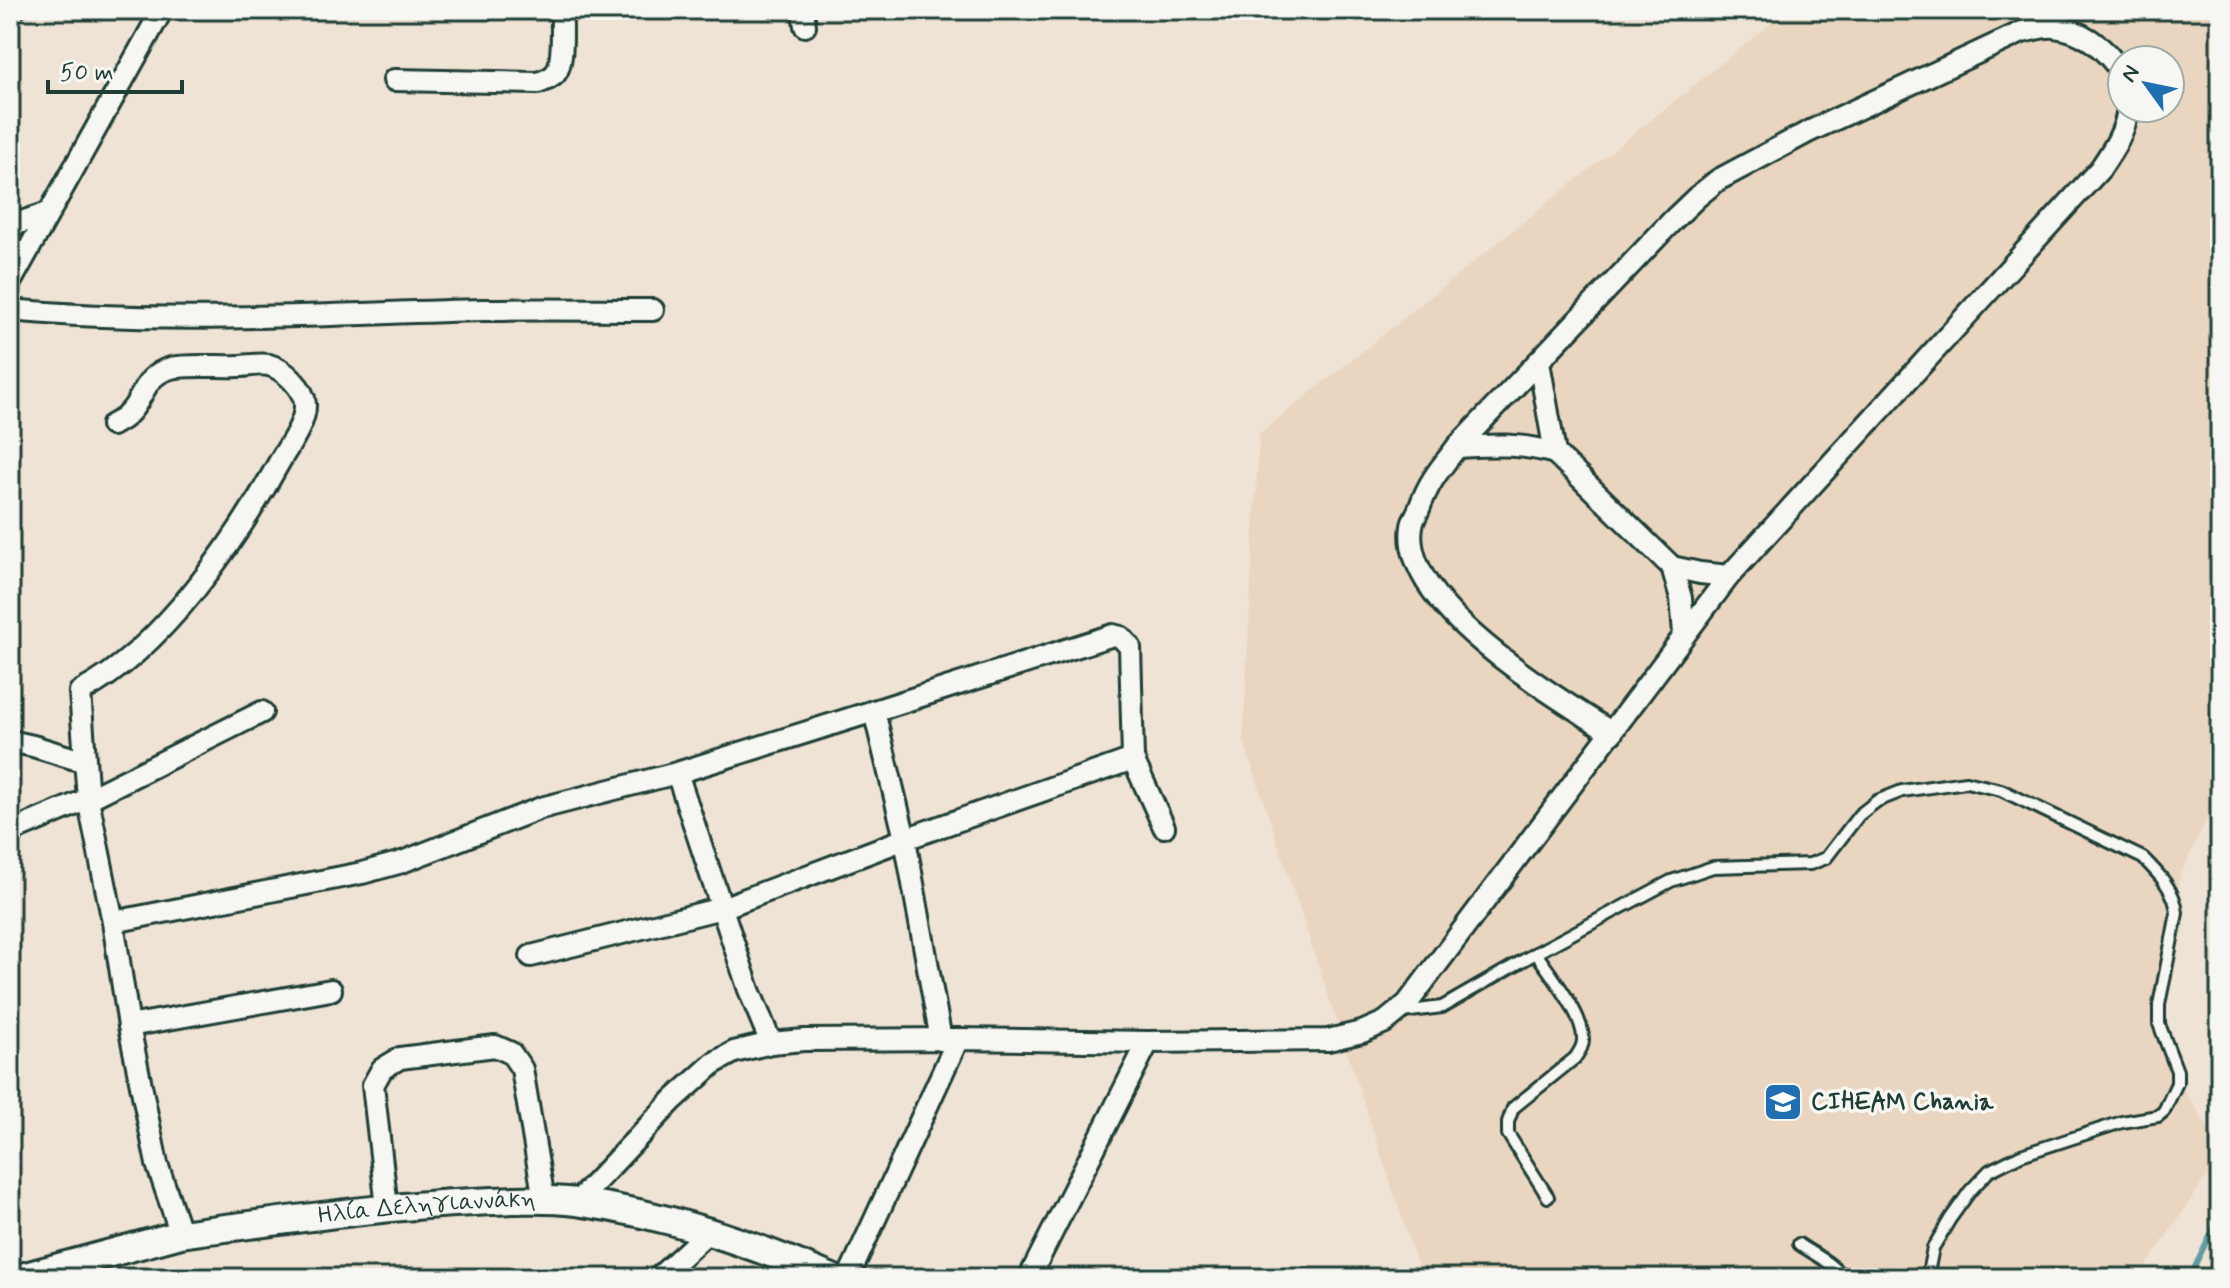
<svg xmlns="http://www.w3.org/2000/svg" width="2230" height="1288" font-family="Mynerve,sans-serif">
<rect width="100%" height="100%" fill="#efe3d5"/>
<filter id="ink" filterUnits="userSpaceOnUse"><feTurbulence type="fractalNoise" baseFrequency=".0125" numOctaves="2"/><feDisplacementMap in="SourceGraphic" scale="16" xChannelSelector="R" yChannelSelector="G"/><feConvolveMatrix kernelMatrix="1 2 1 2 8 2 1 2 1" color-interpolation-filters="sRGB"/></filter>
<g filter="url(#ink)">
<!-- built -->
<path fill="#ead6c0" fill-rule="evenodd" d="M 1788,10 L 2220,10 L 2220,793 L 2180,875 L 2162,1054 L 2220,1147 L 2220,1157 L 2138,1278 L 1422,1278 L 1243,739 L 1259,434 ZM 2122,60 L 2170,60 L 2170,108 L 2122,108 Z"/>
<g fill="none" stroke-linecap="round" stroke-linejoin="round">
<!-- stream -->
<path stroke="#609ba2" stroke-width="5" d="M 2189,1278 L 2220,1215"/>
<!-- lane casing -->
<g stroke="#1f3d34" stroke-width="16">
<g id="lane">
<path d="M 10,17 L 21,10"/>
<path d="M 1536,953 C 1550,974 1584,1015 1583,1040 C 1583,1047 1579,1052 1575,1058 L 1513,1108 L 1508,1122 L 1508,1134 L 1548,1197"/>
<path d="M 1403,1012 L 1442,1007 L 1536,953 L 1671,881 L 1713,867 L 1810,864 L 1826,858 L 1859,815 L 1877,801 L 1902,791 L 1966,782 L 2001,790 L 2143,858 C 2159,874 2175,890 2177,913 L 2159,1005 L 2159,1024 L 2177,1071 L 2177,1083 L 2164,1111 L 2158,1116 L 2122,1122 L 2021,1155 L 1989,1171 L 1970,1191 L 1950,1219 L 1933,1248 L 1927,1278"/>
<path d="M 1799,1244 C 1813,1254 1834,1263 1843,1278"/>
<path d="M 10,1247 L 16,1276"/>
<path d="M 1842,1274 L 1920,1278"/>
</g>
</g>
<!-- street casing -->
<g stroke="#1f3d34" stroke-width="26">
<g id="street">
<path d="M 803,10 L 805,26"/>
<path d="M 394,80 L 538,83 C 544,81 550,79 555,74 C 565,62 561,26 562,10"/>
<path d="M 10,226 L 48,213"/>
<path d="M 10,283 L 162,10"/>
<path d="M 10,310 C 167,325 326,314 483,310 C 540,309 596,310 653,310"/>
<path d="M 1539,362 L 1555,453"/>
<path d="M 112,425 C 117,422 123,420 127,415 C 145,399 142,376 171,368 C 185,364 222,367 238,366 C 247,366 260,363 269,365 C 284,369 304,388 305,404 C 306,422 290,444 281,459 C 237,539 163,649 80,692 L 88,799 L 113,922 L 129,1026 L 157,1164 L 181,1234"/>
<path d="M 1457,447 C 1491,445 1522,443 1555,453 L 1672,567 L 1681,598 L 1684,634"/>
<path d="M 1672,567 L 1700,573 L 1729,576"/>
<path d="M 874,711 L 1113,635 L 1121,637 L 1130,647 L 1133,759"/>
<path d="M 1612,733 C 1556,696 1399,606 1412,526 C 1413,520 1417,514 1419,509 C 1429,481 1439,470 1457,447 L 1674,219 L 1697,197 L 1718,180 L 1808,132 L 2022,32 C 2032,30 2044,26 2054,27 C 2084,30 2106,49 2122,73"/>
<path d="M 10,741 L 33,746 L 85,762"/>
<path d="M 677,773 L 749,990 L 771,1043"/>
<path d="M 10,832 L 88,799 L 262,712"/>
<path d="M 113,922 L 362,873 L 402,862 L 541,808 L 677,773 L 874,711 L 905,839 L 941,1040"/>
<path d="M 531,956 L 722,908 L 905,839 L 1133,759 L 1164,827"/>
<path d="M 129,1026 L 331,990"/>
<path d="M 577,1202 L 673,1100 L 714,1063 L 734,1052 L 771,1043 L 804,1040 L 958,1039 L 1148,1042 L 1328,1040 L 1362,1032 L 1385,1022 L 1407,1004 L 1729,576 L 2100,169 C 2113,150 2126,131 2128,108"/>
<path d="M 387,1208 L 373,1085 L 382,1069 L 400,1058 L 495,1046 L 511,1053 L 522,1069 L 544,1200"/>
<path d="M 658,1278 L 709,1231"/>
<path d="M 848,1278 L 958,1039"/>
<path d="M 1029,1278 L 1148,1042"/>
</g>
</g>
<!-- secondary casing -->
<g stroke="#1f3d34" stroke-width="32">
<g id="secondary">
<path id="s1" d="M 18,1278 L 181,1234 L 209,1230 C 298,1219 386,1206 474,1202 C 508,1200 543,1198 577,1202 C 666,1214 750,1243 832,1278"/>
</g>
</g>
<!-- lane -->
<use href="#lane" stroke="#f6f6f2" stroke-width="10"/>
<!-- street -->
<use href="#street" stroke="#f6f6f2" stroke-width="20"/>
<!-- secondary -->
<use href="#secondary" stroke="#f6f6f2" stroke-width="26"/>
</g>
</g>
<!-- icons -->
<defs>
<g id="university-square" transform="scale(2)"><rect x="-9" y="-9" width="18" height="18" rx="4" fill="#1f6fb2" stroke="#f6f6f2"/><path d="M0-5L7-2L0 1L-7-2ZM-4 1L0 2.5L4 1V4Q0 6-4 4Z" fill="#fff"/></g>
</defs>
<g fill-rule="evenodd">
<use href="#university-square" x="1783" y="1102"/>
</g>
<g text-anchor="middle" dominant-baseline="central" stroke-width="7" stroke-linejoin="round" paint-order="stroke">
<!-- poi labels -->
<g font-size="24" font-weight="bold" fill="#1f3d34" stroke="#f6f6f2" text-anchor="start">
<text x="1811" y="1102">CIHEAM Chania</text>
</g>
<!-- street labels -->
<g font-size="24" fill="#1f3d34" stroke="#f6f6f2">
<text stroke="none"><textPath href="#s1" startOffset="416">Ηλία Δεληγιαννάκη</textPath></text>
</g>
</g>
<!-- margin -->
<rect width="2230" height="1288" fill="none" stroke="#f6f6f2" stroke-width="40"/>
<rect x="20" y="20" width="2190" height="1248" fill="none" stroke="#1f3d34" stroke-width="3" filter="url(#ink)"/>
<!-- north arrow -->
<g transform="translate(2146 84) rotate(303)"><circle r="38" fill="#f6f6f2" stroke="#a0aca6" stroke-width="2"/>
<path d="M0-6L14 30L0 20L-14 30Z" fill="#1f6fb2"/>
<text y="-12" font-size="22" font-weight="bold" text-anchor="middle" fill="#1f3d34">N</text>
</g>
<!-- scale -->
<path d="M48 80v12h134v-12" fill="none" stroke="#1f3d34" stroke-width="4"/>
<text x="60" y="80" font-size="24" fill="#1f3d34" stroke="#f6f6f2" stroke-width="6" paint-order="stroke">50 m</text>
</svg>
